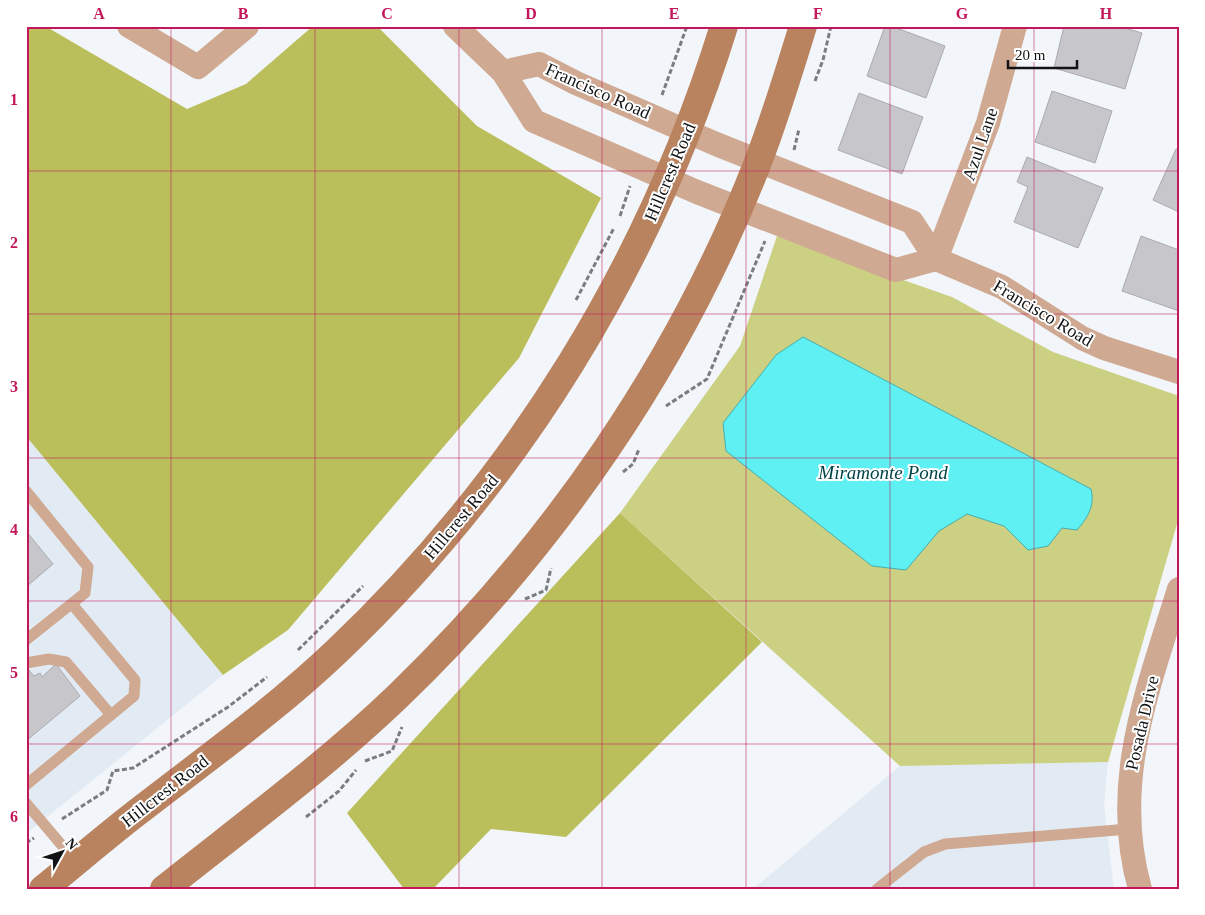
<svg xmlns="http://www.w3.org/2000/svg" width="1205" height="915" font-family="Georgia,serif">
<rect width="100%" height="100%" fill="#f2f5f9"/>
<!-- built -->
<g fill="#e2ebf4">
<path d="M 26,436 L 223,675 L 26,834 Z"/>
<path d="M 1108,762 L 1104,805 L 1114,889 L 753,889 L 900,766 Z"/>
</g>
<!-- green -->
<path fill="#cbd082" d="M 777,236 L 952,297 L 1053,352 L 1179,396 L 1179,517 L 1108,762 L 900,766 L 620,513 L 740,346 Z"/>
<!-- forest -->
<g fill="#babe5b">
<path d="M 26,26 L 45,26 L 187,109 L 246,84 L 313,26 L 377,26 L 477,126 L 601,198 L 519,358 L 288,630 L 223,675 L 26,436 Z"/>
<path d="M 620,513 L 762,642 L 566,837 L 491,829 L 433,889 L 404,889 L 347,813 Z"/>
</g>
<!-- water -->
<path fill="#5ef0f3" stroke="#47aeb0" d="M 803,337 L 1091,489 C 1095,506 1088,517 1077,530 L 1062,528 L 1048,546 L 1028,550 L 1004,526 L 967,514 L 939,531 L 906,570 L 872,566 L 726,451 L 723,423 L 776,355 Z"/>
<!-- building -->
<g fill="#c7c6cb" stroke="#abaaaf">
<path d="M 885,26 L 891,26 L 945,46 L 926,98 L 867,76 Z"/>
<path d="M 1064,26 L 1118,26 L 1142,33 L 1125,89 L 1054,68 Z"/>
<path d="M 1052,91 L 1112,111 L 1095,163 L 1035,142 Z"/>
<path d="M 859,93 L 923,117 L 902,174 L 838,150 Z"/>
<path d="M 1176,149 L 1179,150 L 1179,212 L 1153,200 Z"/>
<path d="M 1027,157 L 1103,188 L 1078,248 L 1014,222 L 1028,187 L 1017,182 Z"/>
<path d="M 1141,236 L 1179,250 L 1179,311 L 1122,291 Z"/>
<path d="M 26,531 L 53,564 L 26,587 Z"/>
<path d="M 56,664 L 80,696 L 26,741 L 26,667 L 34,676 L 40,673 L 42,677 Z"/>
</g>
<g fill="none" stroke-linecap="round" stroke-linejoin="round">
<!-- path -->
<g stroke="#7a7d7f" stroke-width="3" stroke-dasharray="5 2.5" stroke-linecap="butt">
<path d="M 815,81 L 823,60 L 831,26"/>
<path d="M 662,95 L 687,26"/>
<path d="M 794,150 L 799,129"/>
<path d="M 620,216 L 630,186"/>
<path d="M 576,300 L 614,228"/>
<path d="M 666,406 L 707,379 L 765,241"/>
<path d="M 623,472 L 633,464 L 639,449"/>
<path d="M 525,599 L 546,590 L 551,568"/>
<path d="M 298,650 L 363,586"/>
<path d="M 365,761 L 392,751 L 402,727"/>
<path d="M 306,817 L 339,791 L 356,770"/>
<path d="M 62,819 L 107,790 L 113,771 L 133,768 L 228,707 L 267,677"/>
<path d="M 26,843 L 34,838"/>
</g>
<!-- lane -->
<g stroke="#cfa991" stroke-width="11">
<path d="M 26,491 L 88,567 L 85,593 L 26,640"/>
<path d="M 26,663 L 49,659 L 66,662 L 111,715"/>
<path d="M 26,785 L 134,696 L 135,680 L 72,604"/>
<path d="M 26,803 L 76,862"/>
<path d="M 877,889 L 924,852 L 945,844 L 1129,829"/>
</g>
<!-- street -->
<g stroke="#cfa991" stroke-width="24">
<path d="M 129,26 L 198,67 L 247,26"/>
<path d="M 455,26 L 503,72 L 534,121 L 697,192 L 896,270 L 936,259"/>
<path d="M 503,72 L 539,64 L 576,83 L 716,144 L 912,222 L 936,259 L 1002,287 L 1082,338 L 1104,348 L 1179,372"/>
<path d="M 936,259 L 988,123 L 1015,26"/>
<path d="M 1140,889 C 1110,783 1148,689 1179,589"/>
</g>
<!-- secondary -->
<g stroke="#ba8360" stroke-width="28">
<path d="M 43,889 C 74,864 104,838 135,814 C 203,761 274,711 337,651 C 518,479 650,265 724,26"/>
<path d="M 164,889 C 243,826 325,766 398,696 C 553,547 680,363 758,162 C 775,118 789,72 803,26"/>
</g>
</g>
<!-- grid -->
<path fill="none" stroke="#c2185b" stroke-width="1" stroke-opacity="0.55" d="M 171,26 L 171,889M 315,26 L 315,889M 459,26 L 459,889M 602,26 L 602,889M 746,26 L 746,889M 890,26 L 890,889M 1034,26 L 1034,889M 26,171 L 1179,171M 26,314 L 1179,314M 26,458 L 1179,458M 26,601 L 1179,601M 26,744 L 1179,744"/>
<g text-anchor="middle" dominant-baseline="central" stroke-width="4" stroke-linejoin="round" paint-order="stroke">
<!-- street labels -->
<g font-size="18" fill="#111314" stroke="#fff">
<text transform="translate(598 91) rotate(24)">Francisco Road</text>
<text transform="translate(980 144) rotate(-71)">Azul Lane</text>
<text transform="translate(670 172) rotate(-67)">Hillcrest Road</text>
<text transform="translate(1043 313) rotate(31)">Francisco Road</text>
<text transform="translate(461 517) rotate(-50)">Hillcrest Road</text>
<text transform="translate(1142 723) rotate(-77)">Posada Drive</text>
<text transform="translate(165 791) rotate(-38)">Hillcrest Road</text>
</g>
<!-- water labels -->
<g font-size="19" font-style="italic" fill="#004446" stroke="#fff">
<text x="883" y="472">Miramonte Pond</text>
</g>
</g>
<!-- border -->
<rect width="1205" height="915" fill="none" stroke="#ffffff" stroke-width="55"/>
<!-- north arrow -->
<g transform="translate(62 852) rotate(50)" stroke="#ffffff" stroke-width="4" paint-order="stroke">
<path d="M0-4L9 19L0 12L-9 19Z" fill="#111314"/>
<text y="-8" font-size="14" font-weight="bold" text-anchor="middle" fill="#111314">N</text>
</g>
<!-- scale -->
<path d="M1008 60v8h69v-8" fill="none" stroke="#111314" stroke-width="2.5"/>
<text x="1015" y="60" font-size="15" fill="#111314" stroke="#ffffff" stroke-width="4" paint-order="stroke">20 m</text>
<rect x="28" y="28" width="1150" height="860" fill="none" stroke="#c2185b" stroke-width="2"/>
<g font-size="16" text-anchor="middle" font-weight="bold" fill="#c2185b">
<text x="99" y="19">A</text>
<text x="243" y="19">B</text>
<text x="387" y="19">C</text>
<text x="531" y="19">D</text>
<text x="674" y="19">E</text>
<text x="818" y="19">F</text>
<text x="962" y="19">G</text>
<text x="1106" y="19">H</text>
<text x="14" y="105">1</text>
<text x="14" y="248">2</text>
<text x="14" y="392">3</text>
<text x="14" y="535">4</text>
<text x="14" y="678">5</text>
<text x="14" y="822">6</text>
</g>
</svg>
